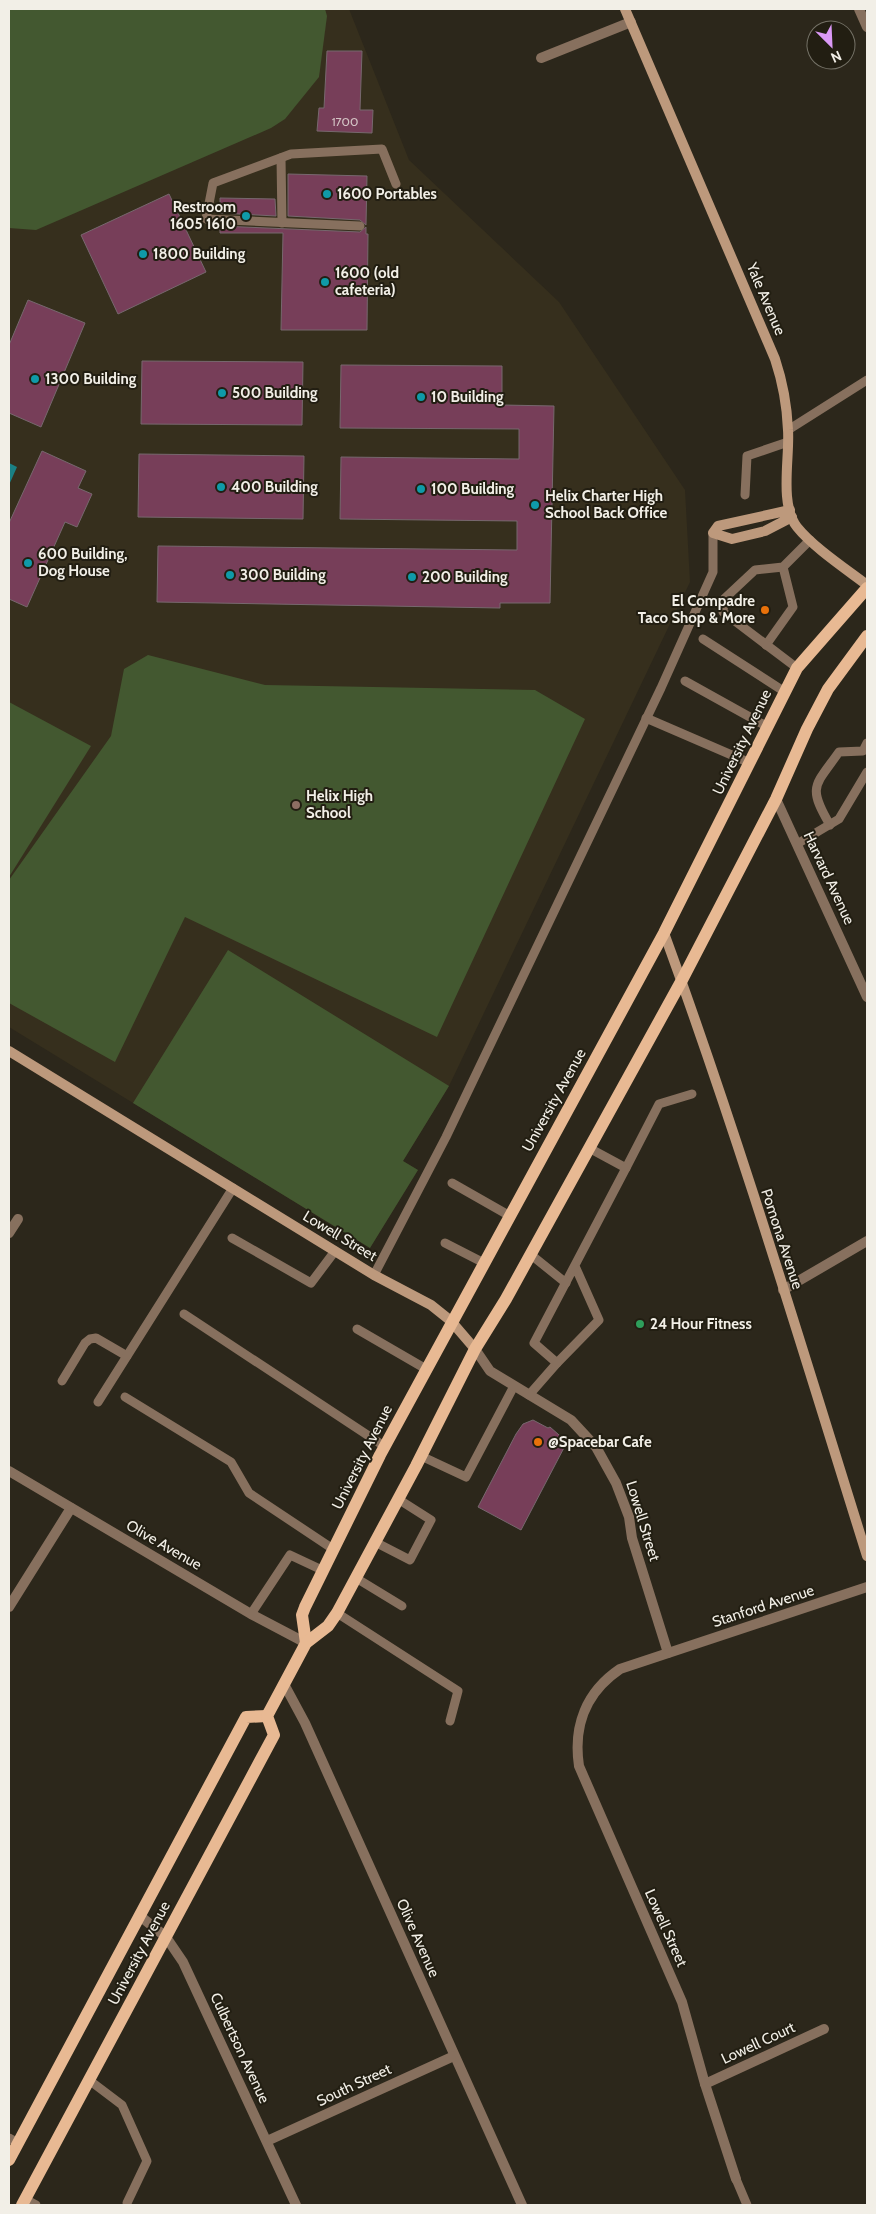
<svg xmlns="http://www.w3.org/2000/svg" width="876" height="2214" font-family="Cabin,sans-serif">
<rect width="100%" height="100%" fill="#2c271b"/>
<!-- built -->
<path fill="#362f1d" d="M 9,9 L 349,9 L 409,160 L 559,302 L 685,490 L 690,582 L 449,1086 L 403,1161 L 418,1170 L 370,1248 L 9,1027 Z"/>
<!-- green -->
<g fill="#435830">
<path d="M 9,9 L 325,9 L 327,16 L 319,77 L 285,119 L 271,128 L 36,230 L 9,228 Z"/>
<path d="M 148,655 L 265,685 L 535,690 L 585,719 L 437,1037 L 185,917 L 115,1062 L 9,1003 L 9,880 L 111,736 L 124,669 Z"/>
<path d="M 9,702 L 91,746 L 9,877 Z"/>
<path d="M 228,950 L 449,1086 L 403,1161 L 418,1170 L 370,1248 L 133,1103 Z"/>
</g>
<!-- water -->
<path fill="#1a8084" d="M 9,463 L 17,467 L 9,485 Z"/>
<!-- building -->
<g fill="#773e59" stroke="#77686e">
<path d="M 327,51 L 362,51 L 360,110 L 373,110 L 372,133 L 317,131 L 319,108 L 324,108 Z"/>
<path d="M 288,174 L 367,176 L 366,225 L 360,220 L 288,216 Z"/>
<path d="M 169,194 L 206,272 L 118,314 L 81,235 Z"/>
<path d="M 220,198 L 275,199 L 276,216 L 220,213 Z"/>
<path d="M 220,226 L 360,232 L 366,227 L 366,234 L 368,234 L 367,330 L 281,330 L 283,233 L 220,233 Z"/>
<path d="M 28,300 L 85,323 L 41,427 L 9,413 L 9,345 Z"/>
<path d="M 142,361 L 303,362 L 302,425 L 141,424 Z"/>
<path d="M 341,365 L 502,366 L 502,405 L 554,406 L 550,603 L 500,603 L 500,608 L 157,602 L 158,546 L 517,550 L 517,521 L 340,519 L 341,457 L 519,459 L 519,429 L 340,428 Z"/>
<path d="M 42,451 L 86,471 L 78,488 L 92,494 L 77,527 L 65,522 L 27,607 L 9,599 L 9,523 Z"/>
<path d="M 139,454 L 304,456 L 303,519 L 138,517 Z"/>
<path d="M 533,1420 L 548,1428 L 550,1427 L 567,1442 L 521,1530 L 478,1507 L 516,1434 L 523,1424 Z"/>
</g>
<g fill="none" stroke-linecap="round" stroke-linejoin="round">
<!-- lane -->
<g stroke="#87705e" stroke-width="9">
<path d="M 281,158 L 282,223"/>
<path d="M 360,226 L 206,219 L 213,183 L 291,154 L 382,149 L 396,184"/>
<path d="M 788,430 L 867,380"/>
<path d="M 745,495 L 747,456 L 788,442"/>
<path d="M 703,639 L 785,692"/>
<path d="M 766,645 L 793,607 L 783,567"/>
<path d="M 797,668 L 723,612 L 724,599 L 755,570 L 783,567 L 810,540"/>
<path d="M 685,681 L 768,727"/>
<path d="M 646,718 L 750,763"/>
<path d="M 830,825 C 807,786 815,786 839,752 L 863,751 L 867,743"/>
<path d="M 797,844 L 839,819 L 867,772"/>
<path d="M 589,1148 L 626,1168 L 659,1104 L 692,1094"/>
<path d="M 452,1183 L 510,1216"/>
<path d="M 232,1238 L 311,1283 L 335,1251"/>
<path d="M 445,1243 L 484,1263"/>
<path d="M 530,1254 L 566,1283"/>
<path d="M 575,1266 L 599,1320 L 557,1363 L 534,1343 L 626,1168"/>
<path d="M 374,1275 L 446,1137 L 661,688 L 713,572 L 713,533"/>
<path d="M 184,1314 L 384,1446"/>
<path d="M 357,1329 L 426,1369"/>
<path d="M 62,1381 L 85,1343 L 90,1339 L 96,1338 L 127,1356"/>
<path d="M 529,1395 L 557,1363"/>
<path d="M 125,1397 L 231,1462 L 249,1493 L 333,1549"/>
<path d="M 98,1402 L 233,1188"/>
<path d="M 421,1456 L 466,1477 L 514,1386"/>
<path d="M 375,1542 L 410,1560 L 431,1520 L 398,1499"/>
<path d="M 356,1578 L 402,1606"/>
<path d="M 337,1613 L 458,1691 L 450,1721"/>
<path d="M 251,1614 L 290,1555 L 322,1570"/>
<path d="M 89,2080 L 122,2105 L 147,2161 L 127,2203"/>
<path d="M 9,2138 L 18,2143"/>
<path d="M 736,2179 L 747,2205"/>
<path d="M 25,2199 L 36,2205"/>
</g>
<!-- street -->
<g stroke="#87705e" stroke-width="10">
<path d="M 859,9 L 867,27"/>
<path d="M 541,58 L 631,22"/>
<path d="M 776,799 L 867,997"/>
<path d="M 9,1233 L 18,1219"/>
<path d="M 783,1290 L 867,1241"/>
<path d="M 475,1349 L 490,1371 L 571,1420 L 596,1447 L 616,1483 L 629,1517 L 632,1538 L 668,1653"/>
<path d="M 9,1471 L 251,1614 L 306,1643"/>
<path d="M 9,1607 L 71,1508"/>
<path d="M 284,1684 L 305,1723 L 522,2205"/>
<path d="M 140,1916 L 166,1937 L 183,1962 L 296,2205"/>
<path d="M 705,2084 L 824,2029"/>
<path d="M 267,2141 L 454,2056"/>
<path d="M 736,2179 L 705,2084 L 682,2002 L 579,1766 C 573,1726 586,1692 620,1669 L 867,1587"/>
</g>
<!-- secondary -->
<g stroke="#bd997c" stroke-width="10">
<path d="M 625,9 L 775,359 C 783,383 787,405 788,430 C 790,457 779,504 797,527 C 813,547 846,569 867,585"/>
<path d="M 790,510 L 718,526 L 713,533 L 732,539 L 765,531 L 792,517"/>
<path d="M 664,933 C 739,1138 802,1348 867,1556"/>
<path d="M 9,1051 L 374,1275 L 431,1305 L 451,1321 L 475,1349"/>
</g>
<!-- primary -->
<g stroke="#e8b993" stroke-width="12">
<path d="M 306,1643 L 302,1615 L 305,1607 L 380,1455 L 664,933 L 797,668 L 867,588"/>
<path d="M 9,2160 L 246,1717 L 267,1716"/>
<path d="M 22,2205 L 274,1735 L 267,1716 L 306,1643 L 328,1626 L 337,1613 L 416,1466 L 475,1349 L 506,1299 L 682,980 L 776,799 L 807,729 L 828,689 L 867,636"/>
</g>
</g>
<!-- markers -->
<g fill="#0f9aa8" stroke="#221e12" stroke-width="2">
<circle cx="327" cy="194" r="5"/>
<circle cx="246" cy="216" r="5"/>
<circle cx="143" cy="254" r="5"/>
<circle cx="325" cy="282" r="5"/>
<circle cx="35" cy="379" r="5"/>
<circle cx="222" cy="393" r="5"/>
<circle cx="421" cy="397" r="5"/>
<circle cx="221" cy="487" r="5"/>
<circle cx="421" cy="489" r="5"/>
<circle cx="535" cy="505" r="5"/>
<circle cx="28" cy="563" r="5"/>
<circle cx="230" cy="575" r="5"/>
<circle cx="412" cy="577" r="5"/>
</g>
<g fill="#e8710a" stroke="#221e12" stroke-width="2">
<circle cx="765" cy="610" r="5"/>
<circle cx="538" cy="1442" r="5"/>
</g>
<circle fill="#8d6e63" stroke="#221e12" stroke-width="2" cx="296" cy="805" r="5"/>
<circle fill="#2e9e5b" stroke="#221e12" stroke-width="2" cx="640" cy="1324" r="5"/>
<g text-anchor="middle" dominant-baseline="central" stroke-width="4" stroke-linejoin="round" paint-order="stroke">
<!-- number labels -->
<g font-size="12" fill="#d3c3c4">
<text x="345" y="121">1700</text>
</g>
<!-- poi labels -->
<g font-size="15" font-weight="bold" fill="#f2efe7" stroke="#221e12" text-anchor="start">
<text x="337" y="194">1600 Portables</text>
<text x="236" y="207" text-anchor="end">Restroom<tspan x="236" dy="17">1605 1610</tspan></text>
<text x="153" y="254">1800 Building</text>
<text x="335" y="273">1600 (old<tspan x="335" dy="17">cafeteria)</tspan></text>
<text x="45" y="379">1300 Building</text>
<text x="232" y="393">500 Building</text>
<text x="431" y="397">10 Building</text>
<text x="231" y="487">400 Building</text>
<text x="431" y="489">100 Building</text>
<text x="545" y="496">Helix Charter High<tspan x="545" dy="17">School Back Office</tspan></text>
<text x="38" y="554">600 Building,<tspan x="38" dy="17">Dog House</tspan></text>
<text x="240" y="575">300 Building</text>
<text x="422" y="577">200 Building</text>
<text x="755" y="601" text-anchor="end">El Compadre<tspan x="755" dy="17">Taco Shop &amp; More</tspan></text>
<text x="306" y="796">Helix High<tspan x="306" dy="17">School</tspan></text>
<text x="650" y="1324">24 Hour Fitness</text>
<text x="548" y="1442">@Spacebar Cafe</text>
</g>
<!-- street labels -->
<g font-size="15" fill="#f2efe7" stroke="#221e12">
<text transform="translate(766 299) rotate(67)">Yale Avenue</text>
<text transform="translate(742 742) rotate(-64)">University Avenue</text>
<text transform="translate(829 878) rotate(65)">Harvard Avenue</text>
<text transform="translate(554 1100) rotate(-61)">University Avenue</text>
<text transform="translate(340 1236) rotate(31)">Lowell Street</text>
<text transform="translate(782 1239) rotate(72)">Pomona Avenue</text>
<text transform="translate(362 1457) rotate(-63)">University Avenue</text>
<text transform="translate(643 1521) rotate(73)">Lowell Street</text>
<text transform="translate(164 1545) rotate(30)">Olive Avenue</text>
<text transform="translate(763 1606) rotate(-18)">Stanford Avenue</text>
<text transform="translate(666 1928) rotate(66)">Lowell Street</text>
<text transform="translate(418 1938) rotate(66)">Olive Avenue</text>
<text transform="translate(139 1953) rotate(-62)">University Avenue</text>
<text transform="translate(758 2043) rotate(-25)">Lowell Court</text>
<text transform="translate(240 2048) rotate(65)">Culbertson Avenue</text>
<text transform="translate(354 2085) rotate(-25)">South Street</text>
</g>
</g>
<!-- border -->
<rect width="876" height="2214" fill="none" stroke="#f2efe7" stroke-width="20"/>
<!-- north arrow -->
<g transform="translate(831 45) rotate(156)"><circle r="24" fill="#221e12" stroke="#757267"/>
<path d="M0-4L9 19L0 12L-9 19Z" fill="#db99f6"/>
<text y="-8" font-size="14" font-weight="bold" text-anchor="middle" fill="#f2efe7">N</text>
</g>
</svg>
